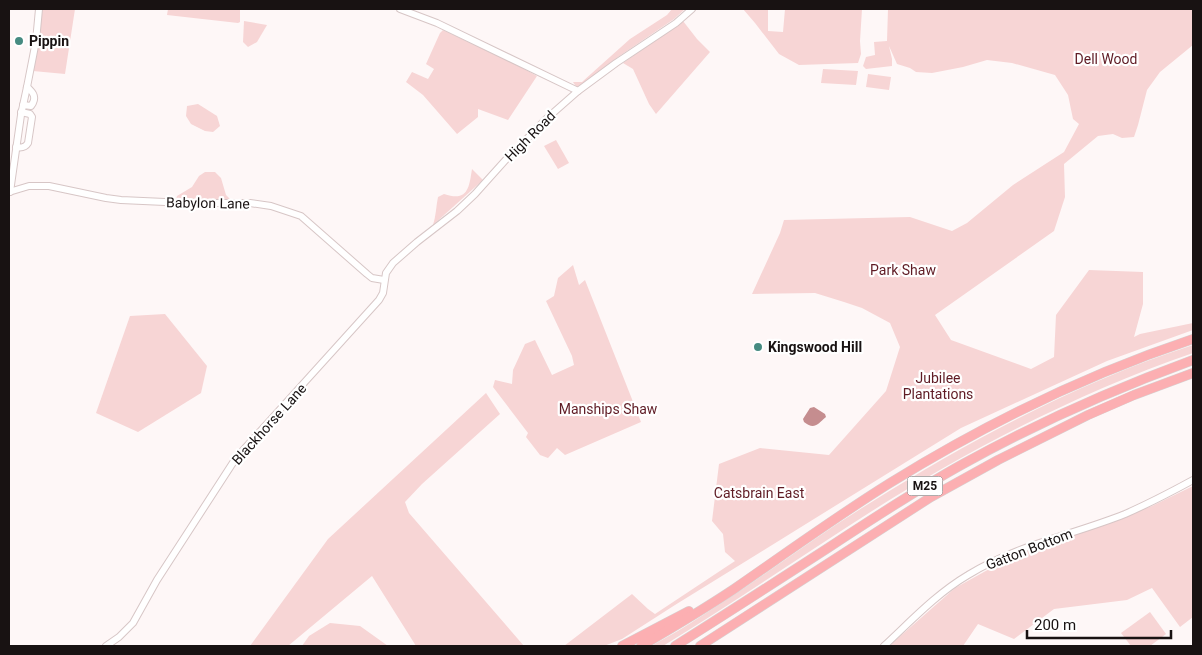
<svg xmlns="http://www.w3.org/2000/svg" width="1202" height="655" font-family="Roboto,sans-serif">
<rect width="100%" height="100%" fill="#fef7f7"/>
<!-- green -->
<g fill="#f7d5d5">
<path d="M 42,9 L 75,9 L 65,74 L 33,71 Z"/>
<path d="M 168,9 L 240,9 L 240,22 L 238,23 L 167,15 Z"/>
<path d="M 672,9 L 685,9 L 674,19 L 618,57 L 577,88 L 573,82 L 582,82 L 630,39 L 667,15 Z"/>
<path d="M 743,9 L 768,9 L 768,31 L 783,32 L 785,9 L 862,9 L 860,41 L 861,54 L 858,63 L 799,65 L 779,54 L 755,23 Z"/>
<path d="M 888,9 L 1193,9 L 1193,45 L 1160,72 L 1147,90 L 1138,125 L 1134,137 L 1122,138 L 1113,134 L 1098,136 L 1064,164 L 1065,197 L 1054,231 L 935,315 L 951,340 L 1031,369 L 1054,357 L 1056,315 L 1089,270 L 1143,272 L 1143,304 L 1134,337 L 1140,334 L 1193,323 L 1193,330 L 1107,361 L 961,428 L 675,605 L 622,639 L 604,646 L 564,646 L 632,594 L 648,609 L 655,614 L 735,561 L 725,552 L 723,534 L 712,521 L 719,464 L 760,448 L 829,455 L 886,391 L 900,347 L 890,323 L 862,308 L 844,302 L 815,293 L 752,294 L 780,233 L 784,220 L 910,217 L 952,231 L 967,223 L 1013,185 L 1064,152 L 1079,124 L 1073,119 L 1068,95 L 1055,75 L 1012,63 L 987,60 L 963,67 L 932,73 L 916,72 L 910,68 L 897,64 L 889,46 L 892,59 L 892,66 L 866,69 L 863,66 L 866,57 L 875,55 L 874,42 L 887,41 Z"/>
<path d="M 244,21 L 267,25 L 257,42 L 248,47 L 243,42 Z"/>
<path d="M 683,21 L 697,39 L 710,52 L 656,114 L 649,104 L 633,69 L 623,63 Z"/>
<path d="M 443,30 L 517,65 L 537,76 L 508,120 L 478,109 L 478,117 L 457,134 L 423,95 L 406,82 L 412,72 L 428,79 L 434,69 L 426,64 L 440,33 Z"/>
<path d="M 823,69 L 858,71 L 856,85 L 821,83 Z"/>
<path d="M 868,74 L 891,77 L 889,90 L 866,87 Z"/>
<path d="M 198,104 L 217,116 L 220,126 L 213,132 L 205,131 L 191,124 L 186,116 L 187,106 Z"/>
<path d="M 556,140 L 569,163 L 558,169 L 544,146 Z"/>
<path d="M 472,169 L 483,180 L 433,225 C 436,216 436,207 438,197 L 444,194 C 468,202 469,188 472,169 Z"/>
<path d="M 205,172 L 215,172 L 221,178 L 226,195 L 232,201 L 176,200 L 177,196 L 192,187 L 199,176 Z"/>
<path d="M 573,265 L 579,285 L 585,280 L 641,422 L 565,455 L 557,448 L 548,458 L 540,455 L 526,437 L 528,433 L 493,387 L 495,380 L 512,384 L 513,370 L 525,344 L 535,340 L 552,375 L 574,365 L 572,356 L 546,301 L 554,296 L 558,278 Z"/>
<path d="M 165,314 L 207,366 L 201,393 L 138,432 L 96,413 L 130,316 Z"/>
<path d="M 1193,345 L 1193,353 C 1080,392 972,448 872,511 C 802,556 733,603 663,646 L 651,646 C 669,636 687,626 703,615 C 760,579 813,538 870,503 C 972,439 1079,382 1193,345 Z"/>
<path d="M 486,393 L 500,414 L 422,484 L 405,502 L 409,513 L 524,646 L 416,646 L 372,576 L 288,646 L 250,646 L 328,539 Z"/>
<path d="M 1193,486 L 1193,617 L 1180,627 L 1152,588 L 1127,600 L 1054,609 L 1014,639 L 978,624 L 963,646 L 889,646 L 955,588 L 1011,557 L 1152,506 Z"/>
<path d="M 1150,612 L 1166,634 L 1150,646 L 1131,646 L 1121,633 Z"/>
<path d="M 330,623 L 360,626 L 388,646 L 302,646 L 309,636 Z"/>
</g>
<!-- water -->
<path fill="#c58d8f" d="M 814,407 L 825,414 L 826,417 C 817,425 814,430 804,422 L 803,419 L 810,408 Z"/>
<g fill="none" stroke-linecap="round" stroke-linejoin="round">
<!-- minor casing -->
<g stroke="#d7c6c6" stroke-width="8">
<g id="minor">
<path d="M 400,9 L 437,23 L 578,91"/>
<path d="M 23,105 L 31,106 C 37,98 34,93 27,87"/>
<path d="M 16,147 C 21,148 25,148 28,143 L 32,117 L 30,114 L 21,112"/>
<path d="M 9,192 L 29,186 L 49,186 L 106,198 L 121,200 L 187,203 L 250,203 L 271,206 L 301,216 L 367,274 L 372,278 L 384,280"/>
<path d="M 10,192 L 21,115 L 27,87 L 36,41 L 39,9"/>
<path d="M 106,646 L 119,637 L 133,623 L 157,580 L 236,458 L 379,300 L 383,293 L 386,273 L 393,263 L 417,242 L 457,211 L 475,194 L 511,154 L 518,148 L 545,120 L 578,91 L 616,63 L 676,23 L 692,9"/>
<path d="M 884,646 C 911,621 936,594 968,575 C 1016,545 1073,535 1125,514 C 1148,504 1171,492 1193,480"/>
</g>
</g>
<!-- highway casing -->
<g stroke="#d5d4d4" stroke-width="10">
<g id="highway">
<path d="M 622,646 L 689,611"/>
<path d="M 641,646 C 672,628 704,609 734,589 C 786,553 837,516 890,483 C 987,423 1085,375 1193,339"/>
<path d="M 675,646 C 726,614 777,581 828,548 C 872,519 916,490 963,464 C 1037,423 1114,389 1193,360"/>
<path d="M 700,646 L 931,497 L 998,460 L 1088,415 L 1134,395 L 1193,373"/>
</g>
</g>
<!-- minor -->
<use href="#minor" stroke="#fff" stroke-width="6"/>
<!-- highway -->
<use href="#highway" stroke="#fcafb2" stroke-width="9"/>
</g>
<!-- markers -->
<g fill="#468b81" stroke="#fff" stroke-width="2">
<circle cx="19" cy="41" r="5"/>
<circle cx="758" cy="347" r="5"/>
</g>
<g text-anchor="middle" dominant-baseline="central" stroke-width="4.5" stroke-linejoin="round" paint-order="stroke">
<!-- shield labels -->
<rect fill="#fff" stroke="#5d5959" stroke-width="1" x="907.5" y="476.5" width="35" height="19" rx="4"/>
<g font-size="12" font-weight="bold" fill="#181212">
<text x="925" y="486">M25</text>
</g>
<!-- poi labels -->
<g font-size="14" font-weight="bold" fill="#181212" stroke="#fff" text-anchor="start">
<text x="29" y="41">Pippin</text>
<text x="768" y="347">Kingswood Hill</text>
</g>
<!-- park labels -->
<g font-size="14" fill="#5f1b24" stroke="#fff">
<text x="1106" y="59">Dell Wood</text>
<text x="903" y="270">Park Shaw</text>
<text x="938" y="378">Jubilee<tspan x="938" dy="16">Plantations</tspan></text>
<text x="608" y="409">Manships Shaw</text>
<text x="759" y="493">Catsbrain East</text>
</g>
<!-- street labels -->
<g font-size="14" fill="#181212" stroke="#fff">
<text transform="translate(530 136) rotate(-45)">High Road</text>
<text transform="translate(208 203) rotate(1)">Babylon Lane</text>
<text transform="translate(269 424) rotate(-48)">Blackhorse Lane</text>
<text transform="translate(1029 549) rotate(-21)">Gatton Bottom</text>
</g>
</g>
<!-- border -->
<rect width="1202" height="655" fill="none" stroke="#181212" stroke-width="20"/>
<!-- scale -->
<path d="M1027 630v8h144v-8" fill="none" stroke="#181212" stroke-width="2.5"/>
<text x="1034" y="630" font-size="15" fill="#181212" stroke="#ffffff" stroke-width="4" paint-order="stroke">200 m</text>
</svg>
